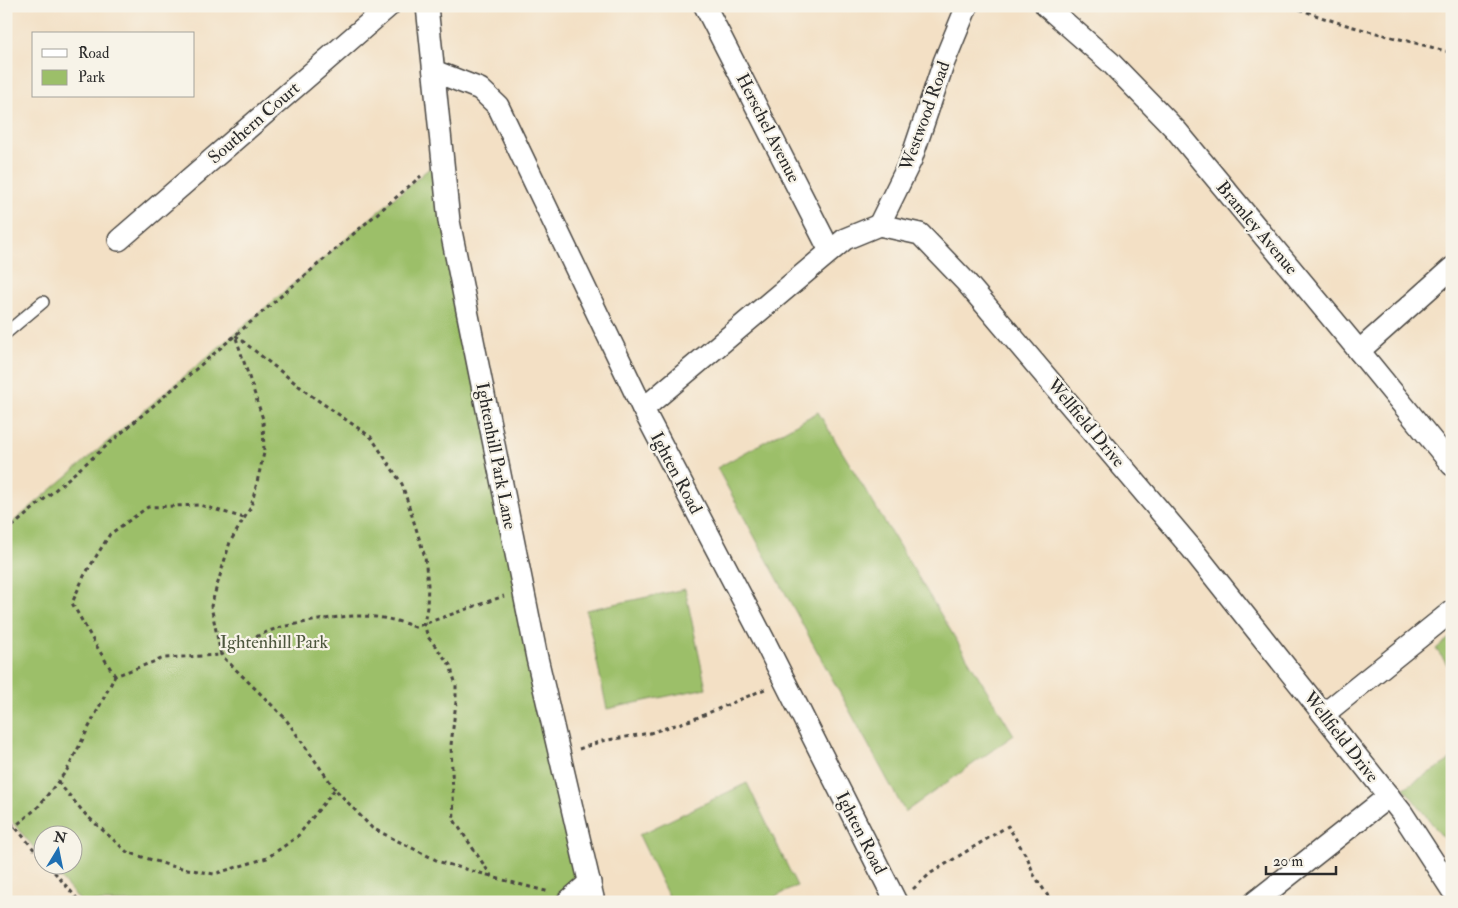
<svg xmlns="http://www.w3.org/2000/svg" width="1458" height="908" font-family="'IM FELL Double Pica',serif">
<rect width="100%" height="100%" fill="#f7f3e8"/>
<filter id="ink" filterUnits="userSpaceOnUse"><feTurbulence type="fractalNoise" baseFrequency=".02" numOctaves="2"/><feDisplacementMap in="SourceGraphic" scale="10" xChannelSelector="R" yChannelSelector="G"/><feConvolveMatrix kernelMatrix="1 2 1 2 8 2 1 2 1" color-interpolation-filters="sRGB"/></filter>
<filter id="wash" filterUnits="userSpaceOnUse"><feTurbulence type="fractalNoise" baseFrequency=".0096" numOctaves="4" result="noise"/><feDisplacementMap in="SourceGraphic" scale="20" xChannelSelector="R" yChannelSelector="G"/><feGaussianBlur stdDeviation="1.12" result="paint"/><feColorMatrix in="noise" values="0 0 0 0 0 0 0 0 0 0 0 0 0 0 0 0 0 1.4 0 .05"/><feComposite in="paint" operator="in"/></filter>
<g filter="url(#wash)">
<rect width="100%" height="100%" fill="#f3e0c5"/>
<!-- green -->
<g fill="#9cbf69" stroke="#64754a">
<path d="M 439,160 L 590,882 L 567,902 L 81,902 L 50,866 L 72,866 L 72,836 L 42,836 L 42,857 L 6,815 L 6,528 Z"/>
<path d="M 818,412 L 1014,735 L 905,812 L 717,468 Z"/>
<path d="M 685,589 L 706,688 L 607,709 L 586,610 Z"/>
<path d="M 1452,636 L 1452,671 L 1436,649 Z"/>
<path d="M 1452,759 L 1452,849 L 1404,788 Z"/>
<path d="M 747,783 L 797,886 L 765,902 L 671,902 L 639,835 Z"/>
</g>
</g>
<g filter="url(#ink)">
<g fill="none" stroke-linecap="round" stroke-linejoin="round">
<!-- service casing -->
<g stroke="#494642" stroke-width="14">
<path id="service" d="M 6,333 L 43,302"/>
</g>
<!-- minor casing -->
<g stroke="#494642" stroke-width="24">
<g id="minor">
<path d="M 427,6 L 449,221 L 537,658 L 594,902"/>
<path d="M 705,6 L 830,251"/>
<path d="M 1046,6 L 1111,63 L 1176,130 L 1350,340 L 1452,465"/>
<path d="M 434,71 L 480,89 L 498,106 L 643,409 L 764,640 L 896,902"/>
<path d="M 879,225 L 911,160 L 944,62 L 967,6"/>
<path d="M 119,240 L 389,6"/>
<path d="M 1359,351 L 1452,268"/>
<path d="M 643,409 L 845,239 L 879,225 L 920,234 L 966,282 L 1192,549 L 1402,813 L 1452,890"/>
<path d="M 1324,714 L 1452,611"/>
<path d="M 567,902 L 590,882"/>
<path d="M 1255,902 L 1389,796"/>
</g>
</g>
<!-- path -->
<g stroke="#494642" stroke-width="3" stroke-dasharray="4 4" stroke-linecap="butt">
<path d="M 1292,6 C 1344,28 1398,37 1452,53"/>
<path d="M 6,532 L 421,176"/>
<path d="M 115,676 L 94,642 L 72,603 L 84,576 L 110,534 L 148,507 L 200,505 L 244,518"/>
<path d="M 579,749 L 602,741 L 650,733 L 694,719 L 765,689"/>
<path d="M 58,782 L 86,815 L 127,852 L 171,866 L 214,874 L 267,858 L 297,837 L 335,789 L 372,828 L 440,862 L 491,876"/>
<path d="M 335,789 L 285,718 L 221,655 C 236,648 257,635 272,630 C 282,626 293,625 302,623 C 345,615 373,611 415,627 L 504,596"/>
<path d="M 6,816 L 42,859"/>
<path d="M 6,834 L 38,807 L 67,770 L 115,676 L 164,658 L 221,655 L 211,606 L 230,542 L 251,507 L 264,453 L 263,419 L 235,335 L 309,394 L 371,437 L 402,484 L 425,557 L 428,585 L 427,607 L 424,624 L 428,637 L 450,665 L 456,685 L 456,702 L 451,745 L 454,820 L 492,877 L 549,892"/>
<path d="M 49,866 L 80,902"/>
<path d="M 913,889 L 931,873 L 1008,826 L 1028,859 L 1034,875 L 1052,902"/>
</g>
<!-- service -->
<use href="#service" stroke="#fff" stroke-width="11"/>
<!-- minor -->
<use href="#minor" stroke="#fff" stroke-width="21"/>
</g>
</g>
<g text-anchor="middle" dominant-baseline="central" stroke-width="4.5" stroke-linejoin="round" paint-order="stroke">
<!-- street labels -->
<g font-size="18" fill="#2b2b2b" stroke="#f7f3e8">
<text transform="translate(925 116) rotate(-70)">Westwood Road</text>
<text transform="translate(254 123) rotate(-41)">Southern Court</text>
<text transform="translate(768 128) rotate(63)">Herschel Avenue</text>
<text transform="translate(1257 228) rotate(50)">Bramley Avenue</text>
<text transform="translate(1086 423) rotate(50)">Wellfield Drive</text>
<text transform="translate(496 456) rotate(79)">Ightenhill Park Lane</text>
<text transform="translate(676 473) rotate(62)">Ighten Road</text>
<text transform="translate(1341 737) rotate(52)">Wellfield Drive</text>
<text transform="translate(861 833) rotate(63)">Ighten Road</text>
</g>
<!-- park labels -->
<g font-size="18" fill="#4d573e" stroke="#f7f3e8">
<text x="274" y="642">Ightenhill Park</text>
</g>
</g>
<!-- margin -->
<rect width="1458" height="908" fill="none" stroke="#f7f3e8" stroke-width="25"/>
<!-- legend -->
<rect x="32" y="32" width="162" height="65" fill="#f7f3e8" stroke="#a5a39c"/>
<rect x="42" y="49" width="25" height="8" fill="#ffffff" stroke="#a5a39c"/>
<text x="78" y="58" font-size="15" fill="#2b2b2b">Road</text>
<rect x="42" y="70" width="25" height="15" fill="#9cbf69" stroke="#a5a39c"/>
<text x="78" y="82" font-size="15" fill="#2b2b2b">Park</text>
<!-- north arrow -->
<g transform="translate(58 850) rotate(10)"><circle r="24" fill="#f7f3e8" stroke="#a5a39c"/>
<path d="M0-4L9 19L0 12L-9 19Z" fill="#1f6fb2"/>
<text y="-8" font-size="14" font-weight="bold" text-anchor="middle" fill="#2b2b2b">N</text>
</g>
<!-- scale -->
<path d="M1266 866v8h70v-8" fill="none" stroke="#2b2b2b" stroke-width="2.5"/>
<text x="1273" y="866" font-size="15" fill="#2b2b2b" stroke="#f7f3e8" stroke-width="4" paint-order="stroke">20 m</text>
</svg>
